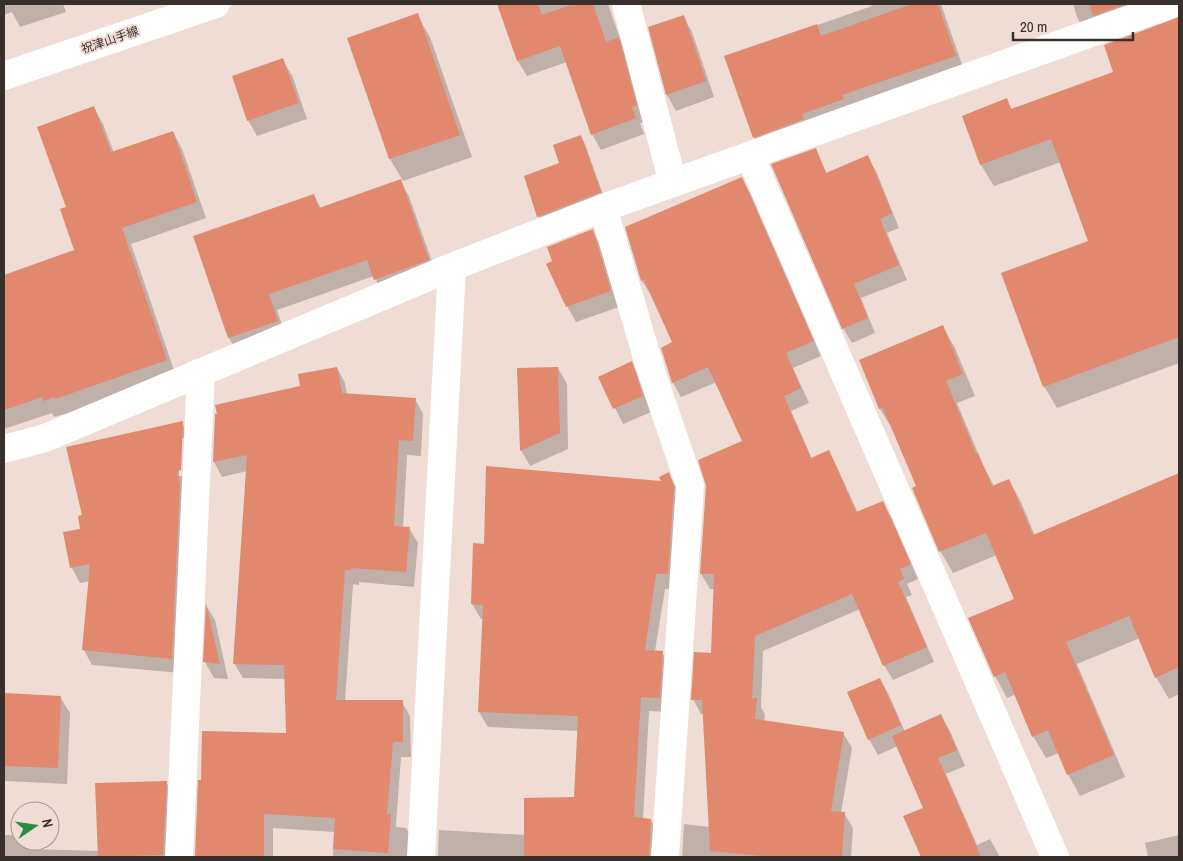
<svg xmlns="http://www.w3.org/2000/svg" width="1183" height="861" font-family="'Archivo Narrow','Noto Sans JP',sans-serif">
<rect width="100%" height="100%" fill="#efdcd5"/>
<!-- shadow -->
<g fill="#0003" fill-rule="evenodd">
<path d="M 4,4 L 63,4 L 66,12 L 20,27 L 12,12 L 4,15 Z"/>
<path d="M 498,4 L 608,4 L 623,47 L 627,54 L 645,122 L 640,123 L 644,134 L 601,150 L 592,134 L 567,62 L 527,76 L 518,61 Z"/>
<path d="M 871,4 L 941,4 L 966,76 L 765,156 L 754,137 L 726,57 L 872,6 Z"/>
<path d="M 1073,4 L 1179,4 L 1088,36 L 1077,17 Z"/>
<path d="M 417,15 L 430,37 L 472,157 L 403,181 L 390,159 L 348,38 Z"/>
<path d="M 683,16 L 692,32 L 714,97 L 676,111 L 667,95 L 650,28 Z"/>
<path d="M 1179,19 L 1179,122 L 1177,123 L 1179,130 L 1179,363 L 1057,408 L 1044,386 L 1090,242 L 1061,162 L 994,186 L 981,165 L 964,117 L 1006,100 L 1012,110 L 1115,73 Z"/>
<path d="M 282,60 L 292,75 L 307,119 L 257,136 L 248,120 Z"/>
<path d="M 94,108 L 103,124 L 114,153 L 173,132 L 182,149 L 206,218 L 131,244 L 176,376 L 66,415 L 65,414 L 54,417 L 52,413 L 4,429 L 4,360 L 13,357 L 4,331 L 4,277 L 75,251 L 67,208 Z"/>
<path d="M 581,137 L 585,144 L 605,200 L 543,224 L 538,216 L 561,164 Z"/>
<path d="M 815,150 L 827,174 L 867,157 L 876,171 L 899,228 L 887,233 L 907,280 L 861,298 L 875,333 L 852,343 L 843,328 Z"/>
<path d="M 741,178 L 750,193 L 821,356 L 793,368 L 809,403 L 791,411 L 812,459 L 829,452 L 837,467 L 858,513 L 882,502 L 891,517 L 918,579 L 907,584 L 912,595 L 906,597 L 934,662 L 893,680 L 884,665 L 860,609 L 763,651 L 761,707 L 765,715 L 764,722 L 843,733 L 852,748 L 841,813 L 844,813 L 853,828 L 851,857 L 682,857 L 684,824 L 710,827 L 704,714 L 701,714 L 693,699 L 712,655 L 715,589 L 710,589 L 701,574 L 743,442 L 717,382 L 681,397 L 673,383 L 674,343 L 652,295 L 651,295 L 642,281 Z"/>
<path d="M 400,181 L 409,196 L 437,276 L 384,295 L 374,276 L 277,310 L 286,337 L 238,353 L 229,338 L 195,237 L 314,196 L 321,208 Z"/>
<path d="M 592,230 L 601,246 L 619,307 L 576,322 L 567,306 L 554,262 Z"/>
<path d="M 943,327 L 955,348 L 975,396 L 957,403 L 983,465 L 994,486 L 1009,480 L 1021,502 L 1035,536 L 1179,474 L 1179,694 L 1169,699 L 1156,677 L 1140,638 L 1077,664 L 1125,777 L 1080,796 L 1068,774 L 1059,753 L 1046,758 L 1033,736 L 1016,694 L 1007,698 L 995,676 L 1015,599 L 997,555 L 953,573 L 941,552 L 913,489 L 917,487 L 893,430 L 880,409 Z"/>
<path d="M 631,363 L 640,378 L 651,412 L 623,424 L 600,378 Z"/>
<path d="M 337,368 L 345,383 L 347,395 L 415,399 L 423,414 L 421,456 L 407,455 L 403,528 L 409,528 L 418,543 L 414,587 L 359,582 L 359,585 L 353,584 L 345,702 L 402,702 L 410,716 L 411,757 L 401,757 L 396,825 L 396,827 L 406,828 L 415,843 L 414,857 L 333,857 L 334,832 L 273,828 L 273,857 L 196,857 L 199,781 L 287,735 L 286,679 L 243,678 L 234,663 L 247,471 L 222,477 L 214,462 L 216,415 L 302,387 Z"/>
<path d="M 558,368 L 567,384 L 568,449 L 530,466 L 521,450 Z"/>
<path d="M 182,423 L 191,437 L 180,673 L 92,665 L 84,650 L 90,581 L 80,583 L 72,568 L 64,533 L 82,530 ZM 181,438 L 184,438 L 182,476 L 179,476 Z"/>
<path d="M 669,474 L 677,489 L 676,589 L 665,589 L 655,651 L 662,652 L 671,667 L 668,712 L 649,711 L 643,819 L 651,820 L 660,835 L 658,857 L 438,857 L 439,830 L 525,835 L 575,798 L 579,731 L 488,727 L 479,712 L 483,619 L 481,619 L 472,604 L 474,545 L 485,545 L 663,483 Z"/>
<path d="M 207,607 L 215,620 L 228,679 L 214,678 L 205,662 Z"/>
<path d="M 880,679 L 889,695 L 905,732 L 941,716 L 950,731 L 965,766 L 946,774 L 977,845 L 990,839 L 1000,857 L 924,857 L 919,849 L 924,808 L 898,746 L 878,755 L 869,739 Z"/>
<path d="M 4,695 L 60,697 L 70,713 L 67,784 L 4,781 Z"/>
<path d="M 166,782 L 175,797 L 172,857 L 4,857 L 4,835 L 20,835 L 20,841 L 26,841 L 30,849 L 99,851 Z"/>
<path d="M 1179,835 L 1179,857 L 1148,857 L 1145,843 Z"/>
</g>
<!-- building -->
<g fill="#e2886e">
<path d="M 497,4 L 538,4 L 542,15 L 574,4 L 593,4 L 606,42 L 619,37 L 637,106 L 632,107 L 636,118 L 591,135 L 560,46 L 517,61 Z"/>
<path d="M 912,4 L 938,4 L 956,56 L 842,95 L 844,99 L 802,114 L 804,119 L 753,138 L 724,56 L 817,24 L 821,36 Z"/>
<path d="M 1089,4 L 1126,4 L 1093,16 Z"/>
<path d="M 418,13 L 460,135 L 389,159 L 347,38 Z"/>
<path d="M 684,15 L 706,81 L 666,95 L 648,27 Z"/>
<path d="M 1179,17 L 1179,337 L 1043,387 L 1001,273 L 1088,241 L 1051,139 L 980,165 L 962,116 L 1007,98 L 1011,109 L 1113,72 L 1104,45 Z"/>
<path d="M 283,58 L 299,103 L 247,121 L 232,76 Z"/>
<path d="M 94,106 L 111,152 L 173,131 L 197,202 L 122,228 L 167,360 L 55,399 L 55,397 L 43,401 L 42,397 L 4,410 L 4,275 L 74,250 L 60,209 L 66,207 L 37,127 Z"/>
<path d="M 581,135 L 601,192 L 537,217 L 524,176 L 559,163 L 553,145 Z"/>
<path d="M 816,148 L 826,173 L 868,155 L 892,213 L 880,219 L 899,265 L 854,284 L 868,318 L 842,329 L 771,164 Z"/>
<path d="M 742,177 L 814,341 L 786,353 L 801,388 L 784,396 L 811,458 L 829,450 L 856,512 L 883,501 L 911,564 L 900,569 L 904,579 L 898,582 L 927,647 L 883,666 L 852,594 L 755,636 L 752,698 L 757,698 L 755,719 L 844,732 L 831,811 L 845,812 L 842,857 L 771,857 L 710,851 L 702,700 L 691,700 L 694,652 L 711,653 L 714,574 L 700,574 L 706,486 L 698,460 L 742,441 L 708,367 L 672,383 L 661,348 L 672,342 L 644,280 L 641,281 L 625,227 Z"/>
<path d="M 401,179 L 429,260 L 374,280 L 367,260 L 269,294 L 278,321 L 228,338 L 193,236 L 314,194 L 319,208 Z"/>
<path d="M 593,229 L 611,291 L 566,307 L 546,264 L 552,261 L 547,247 Z"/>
<path d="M 943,325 L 963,374 L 946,381 L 976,454 L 978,453 L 992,486 L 1009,479 L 1033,535 L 1179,473 L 1179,667 L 1155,678 L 1129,616 L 1066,642 L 1114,755 L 1067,775 L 1048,730 L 1032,737 L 1005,672 L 994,677 L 968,618 L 1014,599 L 986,533 L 939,552 L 912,488 L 916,486 L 883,408 L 879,409 L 859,360 Z"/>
<path d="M 632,361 L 643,396 L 613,409 L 598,377 Z"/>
<path d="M 337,367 L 342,393 L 416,398 L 413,441 L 399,440 L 394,526 L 410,527 L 406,572 L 351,568 L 351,570 L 345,570 L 336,700 L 403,700 L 403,742 L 393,742 L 387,814 L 391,814 L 388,853 L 333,849 L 335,818 L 264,814 L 264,857 L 195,856 L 198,780 L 201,780 L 202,731 L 286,733 L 284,665 L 233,664 L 247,455 L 213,462 L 215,414 L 217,414 L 215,405 L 300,386 L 298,374 Z"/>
<path d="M 558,367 L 560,433 L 520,451 L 517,368 Z"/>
<path d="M 183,421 L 181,470 L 177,471 L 180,484 L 172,659 L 82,650 L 90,564 L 70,568 L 63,532 L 80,529 L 78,516 L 82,515 L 66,447 Z"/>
<path d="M 486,466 L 661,481 L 659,477 L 669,472 L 674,487 L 668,574 L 656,574 L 645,650 L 663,651 L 660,698 L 641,697 L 634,817 L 651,819 L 649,857 L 524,857 L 524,798 L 574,797 L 578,716 L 478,712 L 483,605 L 471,604 L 473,543 L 484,544 Z"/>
<path d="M 206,603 L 220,664 L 203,662 Z"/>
<path d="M 880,678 L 901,725 L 868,740 L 847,692 Z"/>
<path d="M 4,693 L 61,696 L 58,768 L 4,766 Z"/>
<path d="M 941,714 L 957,750 L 938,758 L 981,857 L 921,857 L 903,816 L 923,808 L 892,736 Z"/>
<path d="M 167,781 L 163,855 L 98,857 L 95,783 Z"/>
</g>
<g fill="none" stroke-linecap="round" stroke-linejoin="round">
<!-- minor -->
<g stroke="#fff" stroke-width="28">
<path d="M 626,4 L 673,183"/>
<path d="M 750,156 L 1055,857"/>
<path d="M 603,208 L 652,374 L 690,485 L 665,857"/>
<path d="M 4,449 L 45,438 L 452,267 L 603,208 L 1172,4"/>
<path d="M 179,857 L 201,372"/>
<path d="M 421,857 L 452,267"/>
</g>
<!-- tertiary -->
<path stroke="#fff" stroke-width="28" d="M 4,76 L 216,4"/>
</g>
<g text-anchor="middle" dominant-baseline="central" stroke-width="4" stroke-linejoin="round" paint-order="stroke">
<!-- street labels -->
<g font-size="12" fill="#37302d" stroke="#efdcd5">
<text transform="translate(110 40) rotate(-19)">祝津山手線</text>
</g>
</g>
<!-- border -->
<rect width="1183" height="861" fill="none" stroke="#37302d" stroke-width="10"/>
<!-- north arrow -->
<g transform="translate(35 826) rotate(77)"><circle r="24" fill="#efdcd5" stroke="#a59792"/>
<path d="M0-4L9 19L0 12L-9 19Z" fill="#2a8c40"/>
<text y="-8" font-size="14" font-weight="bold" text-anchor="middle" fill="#37302d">N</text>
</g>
<!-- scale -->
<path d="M1013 32v8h120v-8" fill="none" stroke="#37302d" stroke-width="2.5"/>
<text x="1020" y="32" font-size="15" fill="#37302d" stroke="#efdcd5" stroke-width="4" paint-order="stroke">20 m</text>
</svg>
